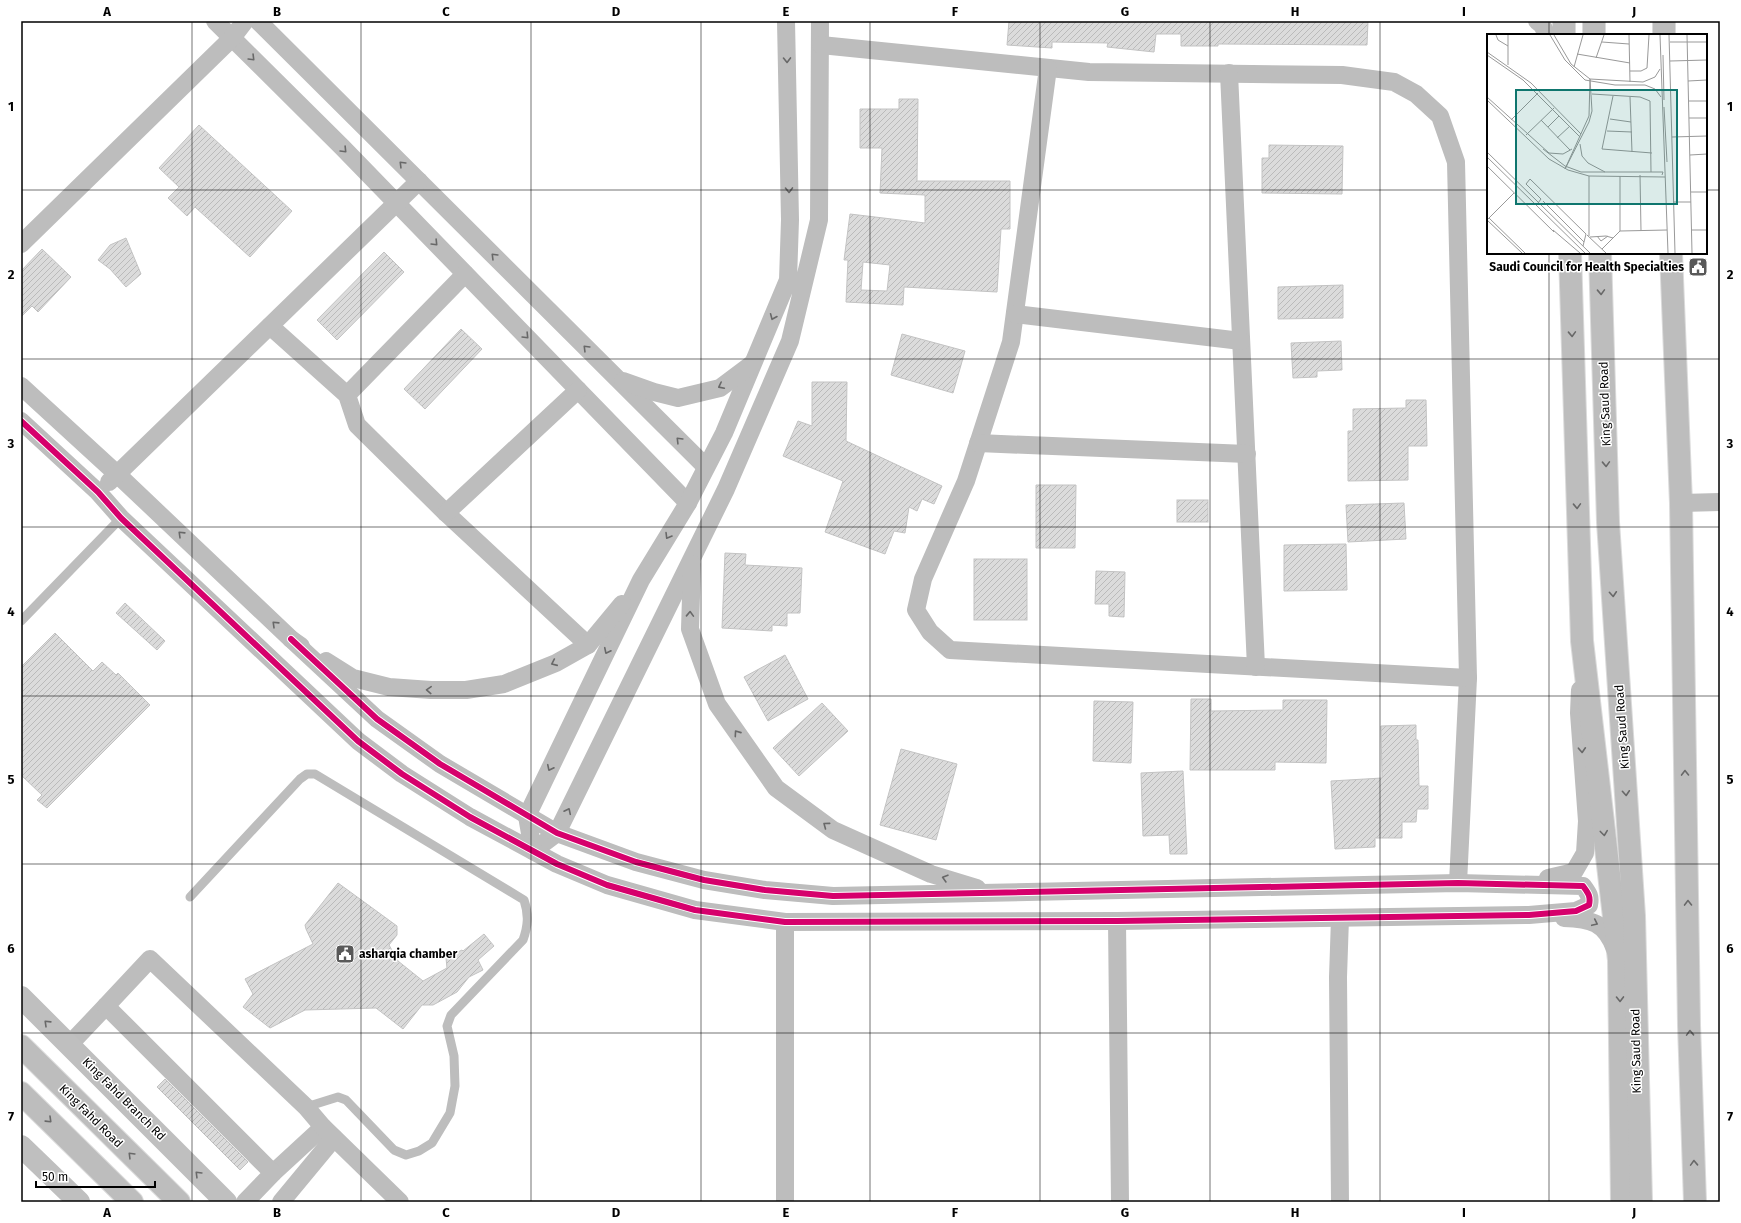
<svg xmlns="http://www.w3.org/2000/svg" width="1741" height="1223" font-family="'Fira Sans',sans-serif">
<defs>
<pattern id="building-hatch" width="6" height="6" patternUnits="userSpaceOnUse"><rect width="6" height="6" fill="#dbdbdb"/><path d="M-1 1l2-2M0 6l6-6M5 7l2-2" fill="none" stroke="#bababa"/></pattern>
</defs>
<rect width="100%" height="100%" fill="#fff"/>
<!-- building -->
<g fill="url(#building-hatch)" stroke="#c3c3c3" fill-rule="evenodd">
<path d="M 1009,21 L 1368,21 L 1367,45 L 1218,44 L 1218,46 L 1181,46 L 1181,34 L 1156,34 L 1154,52 L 1107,47 L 1108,43 L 1052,42 L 1052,48 L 1007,45 Z"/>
<path d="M 899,99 L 918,99 L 917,181 L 1010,181 L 1010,229 L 1001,229 L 997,292 L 904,287 L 903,305 L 846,302 L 848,260 L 844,260 L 850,214 L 925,223 L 925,195 L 880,193 L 882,148 L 860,148 L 860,109 L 899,109 ZM 863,262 L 890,265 L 887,291 L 861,290 Z"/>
<path d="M 199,125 L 292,211 L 250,257 L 195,207 L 187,216 L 168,198 L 179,187 L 159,168 Z"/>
<path d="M 1269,145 L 1343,146 L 1342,194 L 1262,193 L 1262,158 L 1269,158 Z"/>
<path d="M 126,238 L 141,274 L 126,287 L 110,269 L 98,260 L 110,245 Z"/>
<path d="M 42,249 L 71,277 L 38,312 L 32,306 L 21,317 L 21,271 Z"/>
<path d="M 384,252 L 404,272 L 337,340 L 317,320 Z"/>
<path d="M 1343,285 L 1343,318 L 1278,319 L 1278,287 Z"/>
<path d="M 461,329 L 482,349 L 425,409 L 404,389 Z"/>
<path d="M 902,334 L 965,351 L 953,393 L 891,375 Z"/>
<path d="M 1341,341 L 1342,370 L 1317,371 L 1317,377 L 1293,378 L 1291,343 Z"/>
<path d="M 812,382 L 847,382 L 846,441 L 942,486 L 934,504 L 922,499 L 917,511 L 909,507 L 905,533 L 894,531 L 885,554 L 825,532 L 843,481 L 783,456 L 798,421 L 812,426 Z"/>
<path d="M 1406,400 L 1426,400 L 1427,446 L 1408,446 L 1408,480 L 1348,481 L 1348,431 L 1353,431 L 1353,409 L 1406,408 Z"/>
<path d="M 1036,485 L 1076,485 L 1075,548 L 1036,548 Z"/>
<rect x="1177" y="500" width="31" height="22"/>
<path d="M 1404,503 L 1406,539 L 1348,542 L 1346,505 Z"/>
<path d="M 1346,544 L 1347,590 L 1284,591 L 1284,545 Z"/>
<path d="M 725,553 L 746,554 L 745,565 L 802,568 L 800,613 L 787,613 L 787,626 L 772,625 L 772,631 L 722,628 Z"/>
<rect x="974" y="559" width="53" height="61"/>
<path d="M 1096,571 L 1125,572 L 1124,617 L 1109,616 L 1109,604 L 1095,604 Z"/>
<path d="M 125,603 L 165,641 L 157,650 L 116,613 Z"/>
<path d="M 55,633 L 93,671 L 102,662 L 116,675 L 118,673 L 150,705 L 47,808 L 37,800 L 42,795 L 21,775 L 21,667 Z"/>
<path d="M 785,655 L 808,699 L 768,721 L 744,677 Z"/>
<path d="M 1191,699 L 1211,699 L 1211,711 L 1283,710 L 1283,700 L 1327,700 L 1326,763 L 1275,762 L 1275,770 L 1190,770 Z"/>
<path d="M 1094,701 L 1133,702 L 1131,763 L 1093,761 Z"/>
<path d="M 822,703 L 848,731 L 799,776 L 773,748 Z"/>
<path d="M 1416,725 L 1416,740 L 1418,740 L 1419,786 L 1428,786 L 1428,809 L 1417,809 L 1416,822 L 1402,822 L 1402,838 L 1375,838 L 1375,847 L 1335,849 L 1331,781 L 1382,778 L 1381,726 Z"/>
<path d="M 901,749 L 957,764 L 936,840 L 880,825 Z"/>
<path d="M 1183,771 L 1187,854 L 1170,854 L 1169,835 L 1143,836 L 1141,773 Z"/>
<path d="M 338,883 L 397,926 L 397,935 L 389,945 L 398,961 L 423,981 L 447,968 L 446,958 L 462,950 L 463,951 L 484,934 L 494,946 L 478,960 L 483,970 L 469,977 L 457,992 L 433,1005 L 422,1005 L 403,1029 L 376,1008 L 305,1010 L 270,1028 L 243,1007 L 253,994 L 245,979 L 313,944 L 306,929 L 305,925 Z"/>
<path d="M 165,1079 L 248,1162 L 240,1170 L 157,1087 Z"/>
</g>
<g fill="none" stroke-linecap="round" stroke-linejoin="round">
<!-- primary casing -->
<g stroke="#dbdbdb" stroke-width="24">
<g id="primary">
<path d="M 1564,21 L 1564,35"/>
<path d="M 1594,21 L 1594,35"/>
<path d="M 1664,21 L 1664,35"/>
<path d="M 1570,253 L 1582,641 L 1619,960 L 1622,1202"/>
<path d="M 1600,253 L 1608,522 L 1634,916 L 1641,1202"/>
<path d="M 1671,253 L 1681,503 L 1689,1025 L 1695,1202"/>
</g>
</g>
<!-- highway casing -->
<g stroke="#dbdbdb" stroke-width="24">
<g id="highway">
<path d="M 21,1046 L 179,1202"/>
<path d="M 21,1093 L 132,1202"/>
</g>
</g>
<!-- lane -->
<g stroke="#bdbdbd" stroke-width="9">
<path d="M 21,621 L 121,518"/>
<path d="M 190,897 L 300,779 L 307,774 L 315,774 L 524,900 C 529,915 528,926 523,940 L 451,1015 L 447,1026 L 454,1056 L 455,1086 L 450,1113 L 432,1143 L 419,1151 L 406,1155 L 394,1150 L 346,1100 L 338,1097 L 306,1107"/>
</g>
<!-- street -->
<g stroke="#bdbdbd" stroke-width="18">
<path d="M 215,21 L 342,147 L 688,503"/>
<path d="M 258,21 L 706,467"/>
<path d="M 786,21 L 790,220 L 788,280 L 724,433 L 688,503 L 641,580 L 527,816 L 533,851 L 557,833 L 726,489 L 790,341 L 819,220 L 820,21"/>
<path d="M 1537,21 L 1542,25 L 1547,35"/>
<path d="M 821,45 L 1089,72 L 1342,75 L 1394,82 L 1416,94 L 1440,116 L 1456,162 L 1468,678 L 1458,883"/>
<path d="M 1048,68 L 1011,342 L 966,481 L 923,579 L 916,610 L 930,632 L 950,650 L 1468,678"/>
<path d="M 1229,73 L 1256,667"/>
<path d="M 21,244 L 232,38 L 245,21"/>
<path d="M 1015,314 L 1241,341"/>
<path d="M 270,326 L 347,395 L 357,425 L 446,513 L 588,645"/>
<path d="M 623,381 L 654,392 L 678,398 L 720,388 L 752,364"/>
<path d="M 21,386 L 117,474 L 291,639 L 301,646"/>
<path d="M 347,395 L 465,274"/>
<path d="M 21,421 L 98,492 L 121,518 L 358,741 L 402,774 L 470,817 L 557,864 L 607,885 L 695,910 L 785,922 L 1117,921 L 1529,915 L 1576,911 L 1589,905 C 1591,896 1588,893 1583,886 L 1458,883 L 833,896 L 765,890 L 704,880 L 636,862 L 557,833 L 440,764 L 377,719 L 291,639"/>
<path d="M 978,443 L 1247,454"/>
<path d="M 109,482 L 419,181"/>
<path d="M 1681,503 L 1720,502"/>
<path d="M 446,513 L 578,390"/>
<path d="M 692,564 L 690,629 L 717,704 L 776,788 L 833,830 L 931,874 L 977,888"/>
<path d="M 326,661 L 353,678 L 389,687 L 431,690 L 466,690 L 504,684 L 556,663 L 588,645 L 622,604"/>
<path d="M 1548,878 L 1574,872 L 1585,853 L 1587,821 L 1579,713 L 1580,690"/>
<path d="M 1340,918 L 1338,977 L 1340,1202"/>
<path d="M 1564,918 C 1591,919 1605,922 1615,949"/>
<path d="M 1117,921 L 1120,1202"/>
<path d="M 69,1045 L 106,1006"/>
<path d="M 273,1173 L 323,1127"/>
<path d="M 245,1202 L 273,1173 L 106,1006 L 150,959 L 306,1107 L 323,1127 L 400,1202"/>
<path d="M 281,1202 L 334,1138"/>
<path d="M 785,1202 L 785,922"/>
</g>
<!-- secondary -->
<g stroke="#bfbfbf" stroke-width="22">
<path d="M 21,997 L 226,1202"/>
<path d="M 21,1146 L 79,1202"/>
</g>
<!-- primary -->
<use href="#primary" stroke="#bdbdbd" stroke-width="22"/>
<!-- highway -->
<use href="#highway" stroke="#bdbdbd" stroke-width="22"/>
<!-- cycleway casing -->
<g stroke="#fff" stroke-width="8">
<path id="cycleway" d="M 21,421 L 98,492 L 121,518 L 358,741 L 402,774 L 470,817 L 557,864 L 607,885 L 695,910 L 785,922 L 1117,921 L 1529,915 L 1576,911 L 1589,905 C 1591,896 1588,893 1583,886 L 1458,883 L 833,896 L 765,890 L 704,880 L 636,862 L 557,833 L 440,764 L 377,719 L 291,639"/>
</g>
<!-- cycleway -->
<use href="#cycleway" stroke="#d6006c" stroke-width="6"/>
</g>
<!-- one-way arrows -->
<defs><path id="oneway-chevron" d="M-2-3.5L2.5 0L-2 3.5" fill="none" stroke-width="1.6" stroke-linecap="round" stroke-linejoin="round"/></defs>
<g stroke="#686868">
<use href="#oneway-chevron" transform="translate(252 58) rotate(45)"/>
<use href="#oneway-chevron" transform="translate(787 60) rotate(89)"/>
<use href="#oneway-chevron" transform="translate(344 150) rotate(46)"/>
<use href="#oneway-chevron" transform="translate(402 164) rotate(-135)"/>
<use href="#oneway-chevron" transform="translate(789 190) rotate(89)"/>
<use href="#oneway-chevron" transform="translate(435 243) rotate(46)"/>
<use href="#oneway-chevron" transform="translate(494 256) rotate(-135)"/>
<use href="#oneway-chevron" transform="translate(1601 292) rotate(88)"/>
<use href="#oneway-chevron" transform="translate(773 317) rotate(113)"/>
<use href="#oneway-chevron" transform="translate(1572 334) rotate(88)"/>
<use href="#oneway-chevron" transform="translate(526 336) rotate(46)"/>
<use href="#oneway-chevron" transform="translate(586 348) rotate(-135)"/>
<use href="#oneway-chevron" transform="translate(721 386) rotate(153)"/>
<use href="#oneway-chevron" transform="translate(679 440) rotate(-135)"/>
<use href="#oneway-chevron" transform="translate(1606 464) rotate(88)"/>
<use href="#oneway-chevron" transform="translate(1577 506) rotate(88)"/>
<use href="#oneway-chevron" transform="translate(181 534) rotate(-136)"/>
<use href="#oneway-chevron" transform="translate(668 536) rotate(121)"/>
<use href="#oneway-chevron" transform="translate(1613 594) rotate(86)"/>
<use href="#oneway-chevron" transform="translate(690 614) rotate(-88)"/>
<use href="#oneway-chevron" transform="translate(275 624) rotate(-136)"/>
<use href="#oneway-chevron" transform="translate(607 651) rotate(116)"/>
<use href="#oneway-chevron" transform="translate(554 663) rotate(156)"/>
<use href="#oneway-chevron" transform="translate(429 690) rotate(-177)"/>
<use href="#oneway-chevron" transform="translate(737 733) rotate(-125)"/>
<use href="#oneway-chevron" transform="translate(1582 750) rotate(87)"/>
<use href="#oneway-chevron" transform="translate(550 768) rotate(116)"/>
<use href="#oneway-chevron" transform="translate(1685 773) rotate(-91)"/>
<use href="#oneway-chevron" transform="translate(1626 793) rotate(86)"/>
<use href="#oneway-chevron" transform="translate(568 811) rotate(-64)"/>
<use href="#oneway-chevron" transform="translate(826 825) rotate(-143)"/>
<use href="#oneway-chevron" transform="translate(1604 833) rotate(83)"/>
<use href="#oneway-chevron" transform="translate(945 878) rotate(-164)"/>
<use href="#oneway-chevron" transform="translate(1688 903) rotate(-91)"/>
<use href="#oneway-chevron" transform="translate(1595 923) rotate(25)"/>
<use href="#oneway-chevron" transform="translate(1620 999) rotate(89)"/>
<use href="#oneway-chevron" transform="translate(1690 1033) rotate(-92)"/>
<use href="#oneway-chevron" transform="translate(49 1120) rotate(44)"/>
<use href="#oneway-chevron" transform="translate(131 1155) rotate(-135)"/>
<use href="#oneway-chevron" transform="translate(1694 1163) rotate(-92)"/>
</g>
<g stroke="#696969">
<use href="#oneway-chevron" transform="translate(47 1023) rotate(-136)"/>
<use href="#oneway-chevron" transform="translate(198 1174) rotate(-135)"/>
</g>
<!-- grid -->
<path fill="none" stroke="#000" stroke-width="1" stroke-opacity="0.55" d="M 192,21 L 192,1202M 361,21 L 361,1202M 531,21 L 531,1202M 701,21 L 701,1202M 870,21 L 870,1202M 1040,21 L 1040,1202M 1210,21 L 1210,1202M 1380,21 L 1380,1202M 1549,21 L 1549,35M 21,190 L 1488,190M 1706,190 L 1720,190M 1549,253 L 1549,1202M 21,359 L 1720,359M 21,527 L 1720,527M 21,696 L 1720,696M 21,864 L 1720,864M 21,1033 L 1720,1033"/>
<!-- icons -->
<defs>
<g id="civic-square" transform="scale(1)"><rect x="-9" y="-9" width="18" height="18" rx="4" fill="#595959" stroke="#fff"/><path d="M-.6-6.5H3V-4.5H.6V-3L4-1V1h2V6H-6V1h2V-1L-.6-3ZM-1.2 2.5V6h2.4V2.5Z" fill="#fff"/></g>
</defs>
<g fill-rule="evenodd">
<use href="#civic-square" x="1698" y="267"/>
<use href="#civic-square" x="345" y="954"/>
</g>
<g text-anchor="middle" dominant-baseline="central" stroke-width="3" stroke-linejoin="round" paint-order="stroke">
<!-- poi labels -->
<g font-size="12" font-weight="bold" fill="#000" stroke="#fff" text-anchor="end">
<text x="1684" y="267">Saudi Council for Health Specialties</text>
<text x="359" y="954" text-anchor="start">asharqia chamber</text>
</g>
<!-- street labels -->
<g font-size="12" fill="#000" stroke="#fff">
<text transform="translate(1605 404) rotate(-92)">King Saud Road</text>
<text transform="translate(1622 727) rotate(-94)">King Saud Road</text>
<text transform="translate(1636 1051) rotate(-91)">King Saud Road</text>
<text transform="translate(124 1099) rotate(45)">King Fahd Branch Rd</text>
<text transform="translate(91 1116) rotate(45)">King Fahd Road</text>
</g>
</g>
<!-- overview -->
<g transform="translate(1487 34)">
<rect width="220" height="220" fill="#fff"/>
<path fill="none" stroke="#999" stroke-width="1" d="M 9,1 L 11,6 L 21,12M 21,1 L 21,31M 63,1 L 78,26 L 98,46 L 128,51 L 158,51 L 168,55 L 174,63M 67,1 L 84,30 L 103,45 L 156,48 L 168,43 L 173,35M 142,1 L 143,48M 173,1 L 181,219M 182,1 L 188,219M 200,1 L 205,219M 115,8 L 142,10M 183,8 L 200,8M 200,8 L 220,8M 0,18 L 44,49 L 94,100M 90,20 L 143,29M 0,21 L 36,46 L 93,103M 176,21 L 177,66M 109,24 L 117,1M 183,27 L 220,26M 87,33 L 96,1M 143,37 L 154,37 L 160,34 L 162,1M 103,45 L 105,77 L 102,88 L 78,135 L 102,82 ZM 201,47 L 220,46M 105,60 L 153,63 L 163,67 L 164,138M 126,62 L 115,115 L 165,119M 0,63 L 62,119 L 76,120 L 85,115M 143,63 L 145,118M 0,66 L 62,125 L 81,136 L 102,142 L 178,143M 202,67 L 220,67M 177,73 L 180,128M 202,84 L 220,84M 123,85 L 144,88M 24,86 L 51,59M 54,86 L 83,116M 61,93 L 72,82M 120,97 L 145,98M 39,101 L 67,74M 185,103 L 220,102M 70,104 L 83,92M 93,110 L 95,122 L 101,129 L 118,138M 56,115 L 78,132 L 94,138 L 176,138 L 175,141M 0,118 L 103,219M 203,121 L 220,120M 0,123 L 98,219M 0,132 L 67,198M 153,141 L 154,197M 133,142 L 133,197M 204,158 L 220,158M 27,159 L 0,186 L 35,219M 56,167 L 97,208M 186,168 L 204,168M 51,169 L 54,165 L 39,150 L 43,145 L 99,200 L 96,212M 2,184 L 38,219M 66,196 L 93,219M 204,196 L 220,196M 100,201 L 119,219M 102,202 L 102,142M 110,202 L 114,207 L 121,202M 103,203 L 119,202 L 126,204M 115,215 L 133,197 L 180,196"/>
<path fill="#0f766e" fill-opacity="0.15" stroke="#0f766e" stroke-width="2" d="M 29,56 L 190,56 L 190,170 L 29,170 Z"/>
<rect width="220" height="220" fill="none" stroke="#000" stroke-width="2"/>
</g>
<!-- border -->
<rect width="1741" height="1223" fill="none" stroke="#ffffff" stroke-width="44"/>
<!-- scale -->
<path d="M36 1181v6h119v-6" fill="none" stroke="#000000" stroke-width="2"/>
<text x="42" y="1181" font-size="12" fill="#000000" stroke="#ffffff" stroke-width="3" paint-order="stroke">50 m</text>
<rect x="22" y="22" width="1697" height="1179" fill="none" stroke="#000" stroke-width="1.5"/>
<g font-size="13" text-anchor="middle" font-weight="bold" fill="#000">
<text x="107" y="16">A</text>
<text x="277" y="16">B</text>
<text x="446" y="16">C</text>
<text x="616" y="16">D</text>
<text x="786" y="16">E</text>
<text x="955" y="16">F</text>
<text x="1125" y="16">G</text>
<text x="1295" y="16">H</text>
<text x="1464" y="16">I</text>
<text x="1634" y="16">J</text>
<text x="11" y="111">1</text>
<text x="1730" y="111">1</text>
<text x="11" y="279">2</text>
<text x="1730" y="279">2</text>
<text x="11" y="448">3</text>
<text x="1730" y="448">3</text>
<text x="11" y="616">4</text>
<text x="1730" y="616">4</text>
<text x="11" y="784">5</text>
<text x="1730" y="784">5</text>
<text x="11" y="953">6</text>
<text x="1730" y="953">6</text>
<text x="11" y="1121">7</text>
<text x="1730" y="1121">7</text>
<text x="107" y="1217">A</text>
<text x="277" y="1217">B</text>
<text x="446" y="1217">C</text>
<text x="616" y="1217">D</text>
<text x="786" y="1217">E</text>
<text x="955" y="1217">F</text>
<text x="1125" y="1217">G</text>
<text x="1295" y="1217">H</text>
<text x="1464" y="1217">I</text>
<text x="1634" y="1217">J</text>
</g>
</svg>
